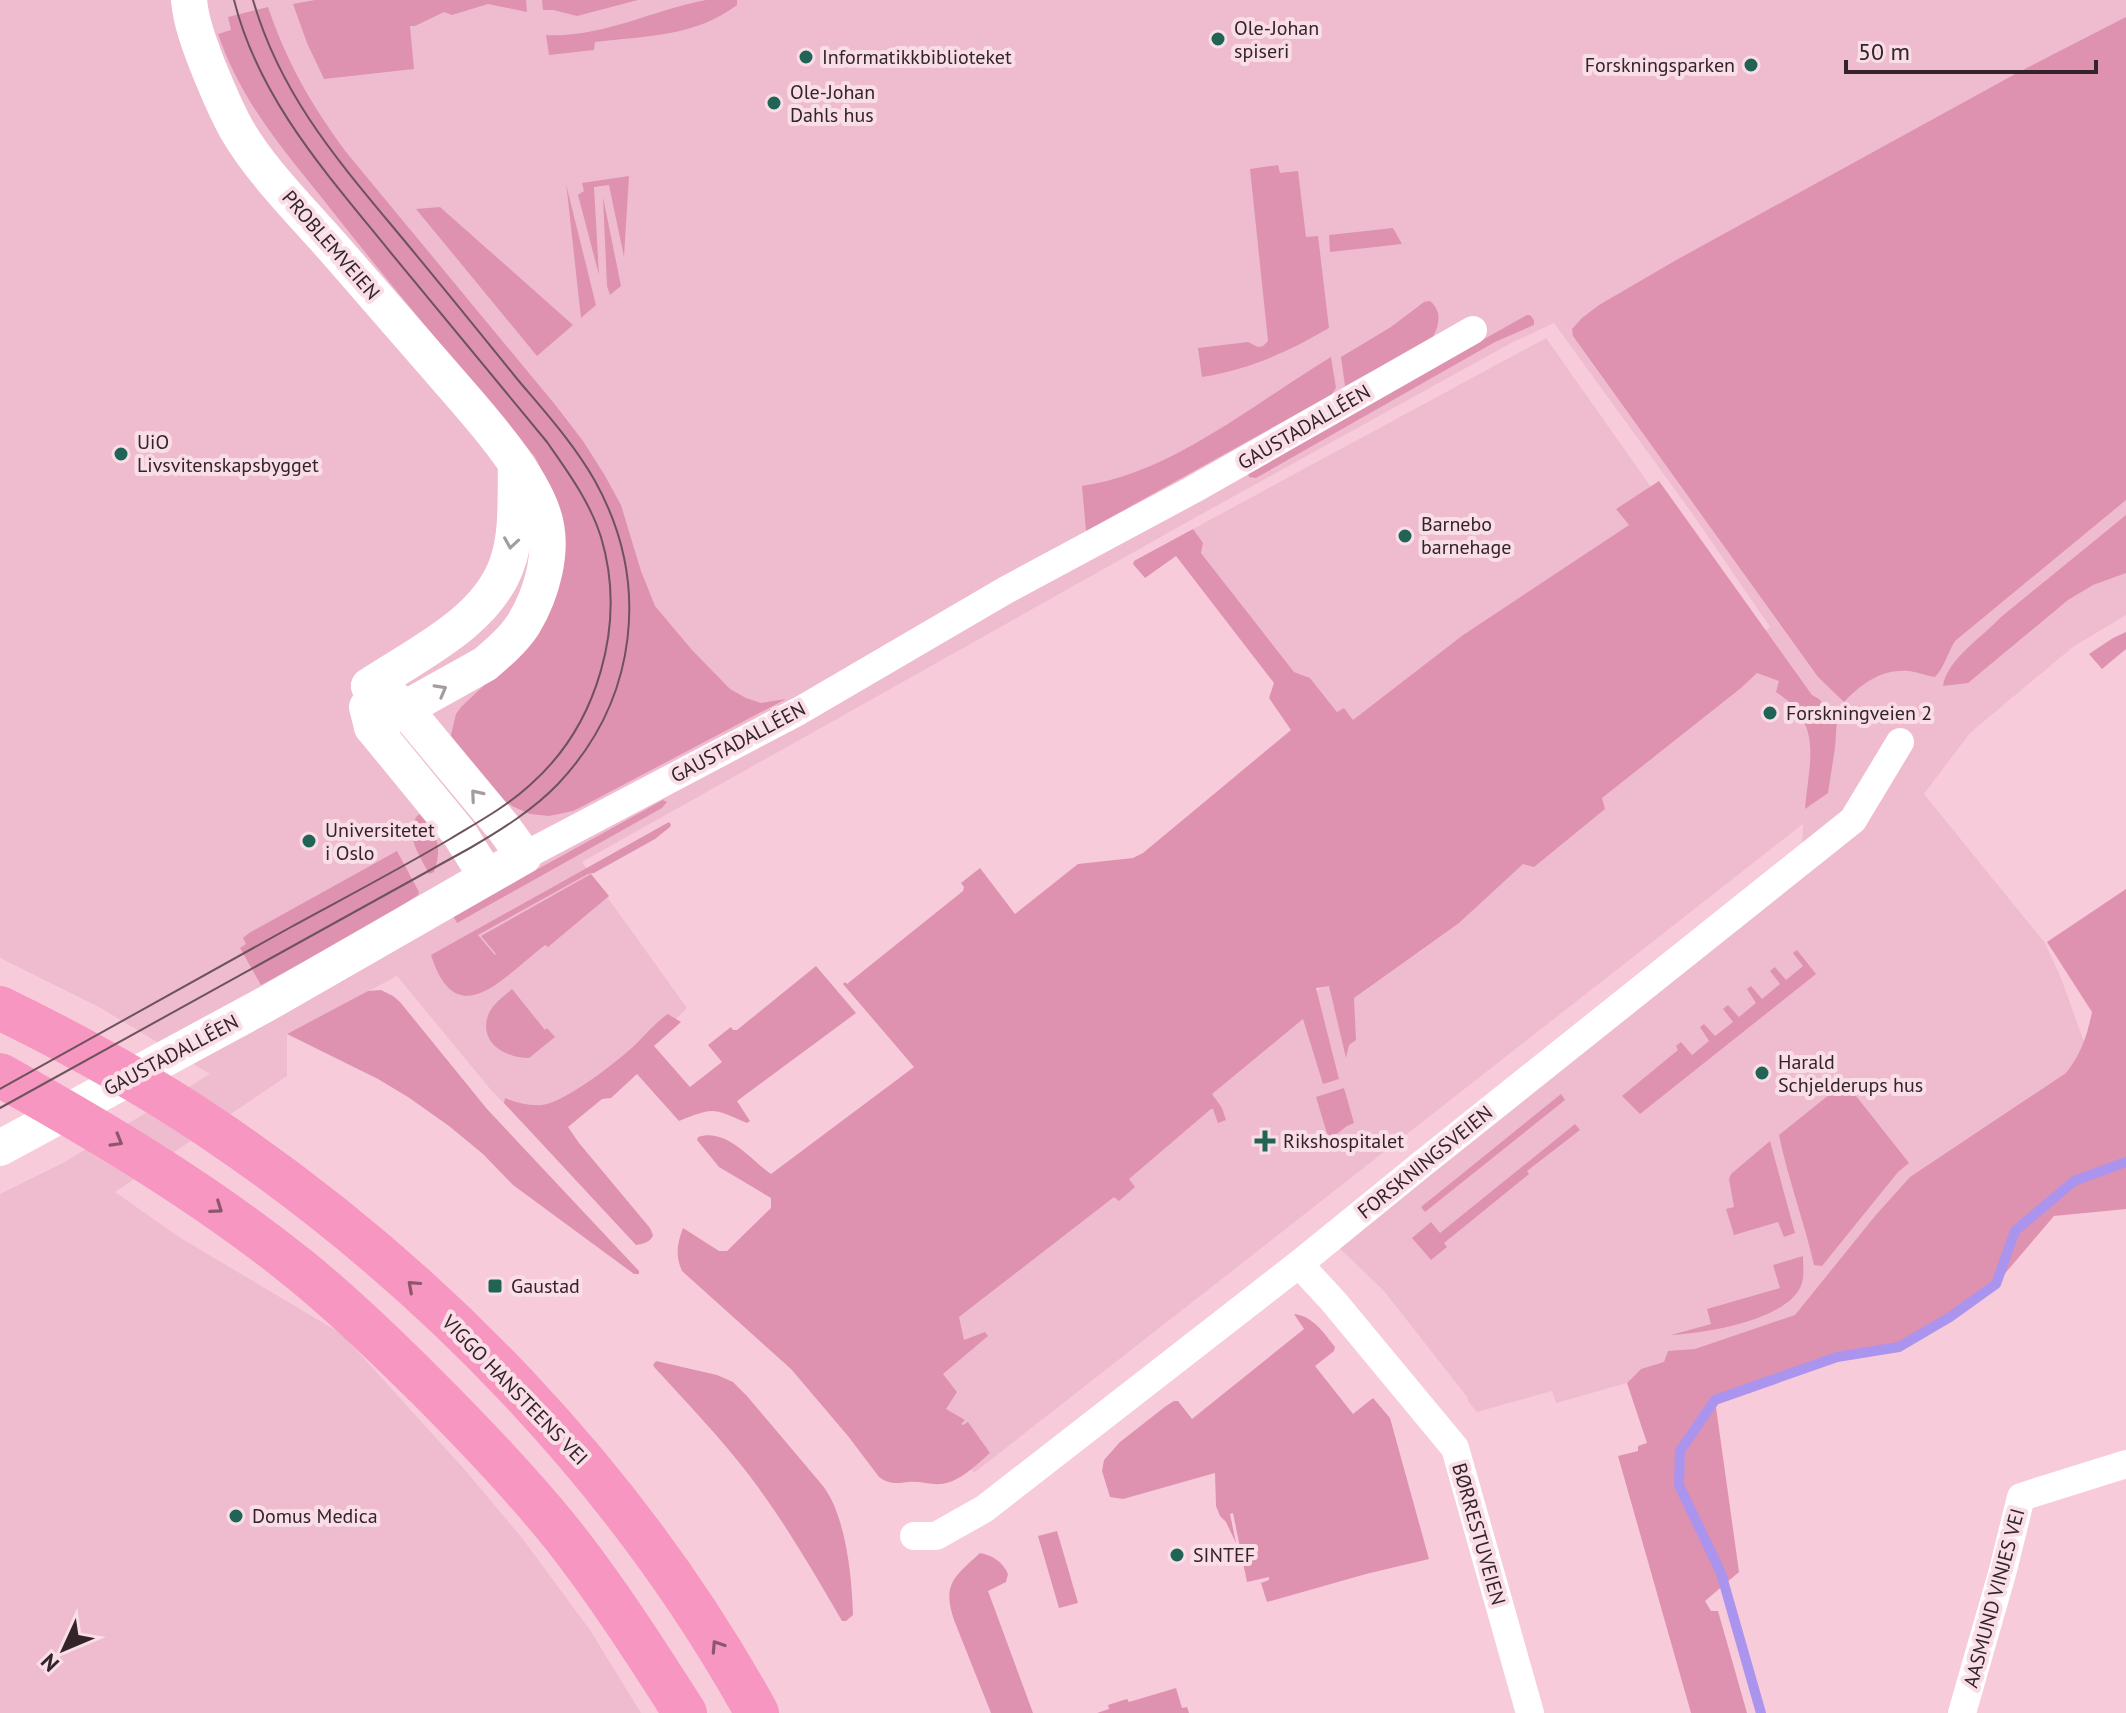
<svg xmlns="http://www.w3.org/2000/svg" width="2126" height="1713" font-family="'PT Sans',sans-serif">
<rect width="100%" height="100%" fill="#f8cbdb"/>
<!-- built -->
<g fill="#efbccf">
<path d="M 0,0 L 2126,0 L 2126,615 L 2073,647 L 1970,733 L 1924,794 L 2045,943 L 2061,978 L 2126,1158 L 2015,1231 L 1996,1284 L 1899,1347 L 1837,1357 L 1668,1417 L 1641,1369 L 1627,1383 L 1556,1403 L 1552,1391 L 1477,1412 L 1467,1400 L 1468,1398 L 1384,1291 L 1330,1239 L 1802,860 L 1803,824 L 974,1473 L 926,1416 L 937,1296 L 1770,627 L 1694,516 L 1554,323 L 1513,342 L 1200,515 L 582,862 L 687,1008 L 546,1147 L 491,1090 L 397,976 L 287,1034 L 287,1076 L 115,1192 L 179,1237 L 342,1334 L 465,1470 L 522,1538 L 590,1630 L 641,1713 L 0,1713 L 0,1194 L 63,1163 L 210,1074 L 99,1007 L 0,958 Z"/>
<path d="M 1546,338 L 1651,487 L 1616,509 L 1629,525 L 1463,635 L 1353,721 L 1338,713 L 1310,678 L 1294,672 L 1201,553 L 1193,529 Z"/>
</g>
<!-- green -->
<g fill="#de92af">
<path d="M 315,0 L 526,0 L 527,12 L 488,4 L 452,15 L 444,12 L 415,26 L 410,26 L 414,69 L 324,79 L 307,43 L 293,4 Z"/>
<path d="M 542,0 L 638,0 L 577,16 L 553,10 L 543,10 Z"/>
<path d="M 706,0 L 737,0 L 737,5 C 695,37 644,36 595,42 L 594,50 L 549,55 L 546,35 C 602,38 652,10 706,0 Z"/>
<path d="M 268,7 C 287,63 311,104 346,152 L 557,407 L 583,441 L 604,474 L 621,505 L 641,571 L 655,606 L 692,650 L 730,689 L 746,698 L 761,703 L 786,699 L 583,806 L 573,811 L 549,816 L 530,814 L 514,807 L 495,795 L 454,748 L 451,735 L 456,714 L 461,707 L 511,660 L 548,484 L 535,457 C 468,377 401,298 337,217 C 290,157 243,107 218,34 L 231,30 L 228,17 Z"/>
<path d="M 2126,17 L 2126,500 L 1955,641 C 1948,652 1944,668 1935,677 C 1926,676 1918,672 1909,671 C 1882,668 1861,684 1844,702 L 1818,677 L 1573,336 L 1572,329 L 1582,318 L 1599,305 L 1678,259 L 2017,73 Z"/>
<path d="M 1278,165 L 1280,173 L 1298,171 L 1306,237 L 1318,236 L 1329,328 C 1288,352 1248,370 1202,377 L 1198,348 L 1248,342 L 1258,347 L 1263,346 L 1268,341 L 1250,169 Z"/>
<path d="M 629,176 L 624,257 L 609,185 L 594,187 L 599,275 L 578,195 L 584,191 L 582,183 Z"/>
<path d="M 566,184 L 596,305 L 581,318 L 567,191 Z"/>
<path d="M 603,197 L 621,286 L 610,295 L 607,286 Z"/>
<path d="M 440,207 L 573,325 L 537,356 L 416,209 Z"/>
<path d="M 1393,228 L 1402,244 L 1330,252 L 1329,235 Z"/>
<path d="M 1430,301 C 1443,312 1439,326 1432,339 L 1345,386 L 1341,357 L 1391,327 L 1424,302 Z"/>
<path d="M 1527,315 L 1530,315 L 1534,320 L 1534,325 L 1495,342 L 1256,478 L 1249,477 L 1248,472 Z"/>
<path d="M 1331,357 L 1336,388 L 1331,395 L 1086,531 L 1082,486 C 1171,474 1256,402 1331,357 Z"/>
<path d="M 1659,481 L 1812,695 L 1819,699 L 1837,719 L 1835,748 L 1828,793 L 1805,809 C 1809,760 1824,724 1776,692 L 1779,681 L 1757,673 L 1741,688 L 1602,798 L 1605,809 L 1534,867 L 1523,864 L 1459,923 L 1354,998 L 1356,1040 L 1349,1045 L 1346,1058 L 1329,986 L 1316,988 L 1339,1079 L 1323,1084 L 1303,1019 L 1212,1094 L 1222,1108 L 1226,1120 L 1218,1123 L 1213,1109 L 1211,1109 L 1129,1179 L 1135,1187 L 1119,1201 L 1114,1197 L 959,1317 L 964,1340 L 985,1332 L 988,1336 L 943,1374 L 957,1392 L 946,1409 L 965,1420 L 961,1424 L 963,1425 L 968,1422 L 990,1453 C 976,1465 960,1482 941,1484 C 931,1485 920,1481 909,1482 C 897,1483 890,1485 879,1477 L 848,1436 L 791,1369 L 682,1271 C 675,1255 677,1244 683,1228 L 719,1251 L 727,1251 L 771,1208 L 771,1198 L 719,1167 L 697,1140 L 698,1137 C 726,1127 751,1160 771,1174 L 914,1067 L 843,984 L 845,982 L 847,984 L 963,891 L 964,887 L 961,883 L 980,868 L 1015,914 L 1078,864 L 1133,858 L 1143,853 L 1291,730 L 1269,698 L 1274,683 L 1176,556 L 1145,578 L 1133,564 L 1134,561 L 1193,529 L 1203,543 L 1201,553 L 1294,672 L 1310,678 L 1337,712 L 1344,708 L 1353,720 L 1463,635 L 1629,525 L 1616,509 Z"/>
<path d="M 2126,515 L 2126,573 L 2093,585 L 2068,600 L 1968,683 L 1943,686 C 1947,659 1984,636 2001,617 Z"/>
<path d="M 2126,632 L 2126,649 L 2102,669 L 2089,654 L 2113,638 Z"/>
<path d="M 663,800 L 667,802 L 662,808 L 457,923 L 453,916 Z"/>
<path d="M 419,814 C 437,833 443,846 434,872 L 429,874 C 421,857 401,831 419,814 Z"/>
<path d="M 669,822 L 671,825 L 670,827 L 655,839 L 594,873 L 588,874 L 478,935 L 495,955 L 496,954 L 481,936 L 591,874 L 609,896 L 548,947 L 545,945 C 505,975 457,1037 431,955 Z"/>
<path d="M 397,851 L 419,892 L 418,895 L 380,920 L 261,985 L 240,948 L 246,944 L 243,938 L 249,933 Z"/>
<path d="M 2126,889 L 2126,1209 L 2054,1216 L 1996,1284 L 1899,1347 L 1837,1357 L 1715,1400 L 1739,1572 L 1705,1601 L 1711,1611 L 1718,1611 L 1747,1713 L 1691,1713 L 1618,1456 L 1638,1451 L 1638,1446 L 1647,1443 L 1627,1383 L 1641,1369 L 1664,1362 L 1668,1351 L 1695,1349 L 1795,1315 L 1875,1216 L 1910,1177 L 2066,1073 C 2081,1054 2087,1036 2092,1012 L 2047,942 Z"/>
<path d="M 1797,950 L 1816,974 L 1640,1114 L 1622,1096 L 1678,1050 L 1676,1046 L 1681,1042 L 1692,1055 L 1709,1041 L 1700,1027 L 1704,1024 L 1715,1036 L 1733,1022 L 1723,1009 L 1728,1005 L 1739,1017 L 1756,1003 L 1747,989 L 1751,986 L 1762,999 L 1780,984 L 1770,971 L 1775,967 L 1786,980 L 1803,966 L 1793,953 Z"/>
<path d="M 816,966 L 856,1013 L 737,1101 L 750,1121 L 747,1123 C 712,1108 715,1107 679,1121 L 637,1074 L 611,1098 L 602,1099 L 568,1127 L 579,1143 L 650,1228 L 653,1235 C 651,1242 643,1244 636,1245 L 504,1103 L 505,1098 C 517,1103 529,1106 542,1105 C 566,1102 618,1061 636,1044 C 647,1033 655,1023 668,1014 L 681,1022 L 654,1046 L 690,1087 L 722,1062 L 708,1045 L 731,1027 L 733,1030 L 737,1030 Z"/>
<path d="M 512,989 L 545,1030 L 547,1028 L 555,1037 L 529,1058 C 504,1058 477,1041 489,1013 C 494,1003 504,996 512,989 Z"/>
<path d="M 381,990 L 393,996 L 400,1002 L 487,1109 L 639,1271 L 639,1274 L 634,1274 L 513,1185 L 483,1154 L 449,1126 L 408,1097 L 378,1079 L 287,1034 L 368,991 Z"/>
<path d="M 1845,1082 L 1909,1163 L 1898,1172 L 1822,1266 L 1814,1265 C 1804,1221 1788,1179 1779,1135 Z"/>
<path d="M 1344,1088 L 1354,1123 L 1347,1126 L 1329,1140 L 1316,1097 Z"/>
<path d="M 1561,1094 L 1565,1100 L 1425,1212 L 1421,1207 Z"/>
<path d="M 1575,1124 L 1580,1130 L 1527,1171 L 1529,1174 L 1444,1243 L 1447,1247 L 1431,1260 L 1412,1238 L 1431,1222 L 1440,1233 Z"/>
<path d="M 1770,1141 L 1795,1233 L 1784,1237 L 1778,1222 L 1734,1235 L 1726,1209 L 1734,1207 L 1729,1179 L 1731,1174 Z"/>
<path d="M 1803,1256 C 1803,1266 1805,1279 1800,1288 C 1783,1321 1704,1333 1671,1335 L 1711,1324 L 1707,1309 L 1780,1288 L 1773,1265 Z"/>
<path d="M 1294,1314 C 1313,1316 1324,1333 1335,1347 L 1334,1351 L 1315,1366 L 1353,1414 L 1373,1398 L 1390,1418 L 1429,1559 L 1366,1574 L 1267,1602 L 1261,1583 L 1269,1580 L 1269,1577 L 1247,1582 L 1233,1513 L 1230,1514 L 1236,1543 L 1226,1522 L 1220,1516 L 1216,1506 L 1215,1473 L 1123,1499 L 1110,1497 L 1102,1471 L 1104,1460 L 1120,1442 L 1166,1406 L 1174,1401 L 1178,1401 L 1192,1419 L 1304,1329 Z"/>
<path d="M 656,1361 L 717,1375 L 733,1382 L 747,1396 L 823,1486 C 846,1516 852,1577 853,1615 L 846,1621 L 842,1621 C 813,1571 784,1521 749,1475 C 720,1437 687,1403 655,1368 L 653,1365 Z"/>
<path d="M 1057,1531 L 1078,1603 L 1059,1608 L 1038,1536 Z"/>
<path d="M 980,1553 C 992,1555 1003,1562 1008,1574 L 1006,1582 L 988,1591 L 1033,1713 L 991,1713 L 954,1620 C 942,1584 954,1577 980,1553 Z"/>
<path d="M 1176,1688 L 1182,1708 L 1187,1707 L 1189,1713 L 1097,1713 L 1109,1709 L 1108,1705 L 1127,1699 L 1129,1702 Z"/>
</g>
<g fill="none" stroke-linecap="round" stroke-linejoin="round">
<!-- stream -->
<path stroke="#ab94ed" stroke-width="10" d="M 1761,1713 L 1721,1573 L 1679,1485 L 1680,1451 L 1715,1400 L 1837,1357 L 1899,1347 L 1950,1317 L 1996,1284 L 2015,1231 L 2074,1181 L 2126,1162"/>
<!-- minor -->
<g stroke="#fff" stroke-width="28">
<path d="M 524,856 L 799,711 L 1006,590 L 1194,489 L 1473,330"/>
<path d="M 1299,1264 L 1334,1302 L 1455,1448 L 1530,1713"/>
<path d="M 914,1536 L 936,1536 L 984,1509 L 1299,1264 L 1422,1164 L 1853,820 L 1900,742"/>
<path d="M 1962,1713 L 2003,1570 L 2021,1497 L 2126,1464"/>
</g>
<!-- tertiary -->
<g stroke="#fff" stroke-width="36">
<path d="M 189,0 C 191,22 199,43 207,64 C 216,86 225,109 237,130 C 262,173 305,215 337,252 C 377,298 417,344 457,390 C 485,422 530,474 543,514 C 555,549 542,594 523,625 C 513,640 499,652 485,664 L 372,727"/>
<path d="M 369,686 C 417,654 487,622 507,564 C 518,534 515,497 516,465"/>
<path d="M 367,707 L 372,727 L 459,833 L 487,877"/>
<path d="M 0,1148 L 266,1004 L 524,856 L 503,827 L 405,709 L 389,694 L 369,686"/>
</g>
<!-- trunk -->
<g stroke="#f796c0" stroke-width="44">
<path d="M 0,1008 C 72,1043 143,1082 210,1127 C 432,1276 628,1479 757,1713"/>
<path d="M 0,1075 C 104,1133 206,1194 299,1269 C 344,1305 386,1346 427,1387 C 474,1434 520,1482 562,1534 C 607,1591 646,1652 685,1713"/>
</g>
<!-- tram -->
<g stroke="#6c535c" stroke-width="2">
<path d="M 0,1089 C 97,1034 194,980 291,927 C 344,898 398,870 450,839 C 478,822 506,807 530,785 C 598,725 627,624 601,537 C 590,502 568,472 547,442 C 495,379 443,316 391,253 C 328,175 259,100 234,0"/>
<path d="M 0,1108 L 470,848 C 501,830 533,810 558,784 C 638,699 651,582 595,481 C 574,444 545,412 518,380 C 480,333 442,286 403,239 C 340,163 281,97 253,0"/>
</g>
</g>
<!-- one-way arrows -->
<defs><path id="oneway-chevron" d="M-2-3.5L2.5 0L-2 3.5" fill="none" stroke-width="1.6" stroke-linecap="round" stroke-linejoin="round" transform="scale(2)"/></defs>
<g stroke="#a49c9f">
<use href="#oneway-chevron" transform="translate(511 543) rotate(99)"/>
<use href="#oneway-chevron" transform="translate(441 690) rotate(-29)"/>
<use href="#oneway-chevron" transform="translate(476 795) rotate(-130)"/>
</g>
<g stroke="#8c576d">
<use href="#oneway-chevron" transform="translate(117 1141) rotate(30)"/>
<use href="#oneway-chevron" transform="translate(217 1208) rotate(35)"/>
<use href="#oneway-chevron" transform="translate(413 1286) rotate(-138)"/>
<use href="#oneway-chevron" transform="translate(717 1646) rotate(-123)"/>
</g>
<!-- markers -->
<g fill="#216455" stroke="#f9dee7" stroke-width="3">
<circle cx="1218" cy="39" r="8"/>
<circle cx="806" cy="57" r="8"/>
<circle cx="1751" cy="65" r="8"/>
<circle cx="774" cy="103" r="8"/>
<circle cx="121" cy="454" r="8"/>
<circle cx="1405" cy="536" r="8"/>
<circle cx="1770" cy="713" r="8"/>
<circle cx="309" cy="841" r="8"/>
<circle cx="1762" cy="1073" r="8"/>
<path d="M1261 1129h8v8h8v8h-8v8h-8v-8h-8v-8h8z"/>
<rect x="487" y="1278" width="16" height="16" rx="4"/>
<circle cx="236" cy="1516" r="8"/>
<circle cx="1177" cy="1555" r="8"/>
</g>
<g text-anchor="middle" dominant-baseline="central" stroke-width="8" stroke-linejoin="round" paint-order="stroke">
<!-- poi labels -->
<g font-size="20" fill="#342329" stroke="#f9dee7" text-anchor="start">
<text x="1234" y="28">Ole-Johan<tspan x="1234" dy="23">spiseri</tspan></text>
<text x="822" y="57">Informatikkbiblioteket</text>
<text x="1735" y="65" text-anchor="end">Forskningsparken</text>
<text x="790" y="92">Ole-Johan<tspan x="790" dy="23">Dahls hus</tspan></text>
<text x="137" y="442">UiO<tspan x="137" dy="23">Livsvitenskapsbygget</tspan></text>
<text x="1421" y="524">Barnebo<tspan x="1421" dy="23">barnehage</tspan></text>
<text x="1786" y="713">Forskningveien 2</text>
<text x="325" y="830">Universitetet<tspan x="325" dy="23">i Oslo</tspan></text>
<text x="1778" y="1062">Harald<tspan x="1778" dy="23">Schjelderups hus</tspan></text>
<text x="1283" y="1141">Rikshospitalet</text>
<text x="511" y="1286">Gaustad</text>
<text x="252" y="1516">Domus Medica</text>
<text x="1193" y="1555">SINTEF</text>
</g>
<!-- street labels -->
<g font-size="20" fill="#342329" stroke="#f9dee7">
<text transform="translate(331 245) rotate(49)">PROBLEMVEIEN</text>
<text transform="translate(1304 427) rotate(-30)">GAUSTADALLÉEN</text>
<text transform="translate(738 742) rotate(-28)">GAUSTADALLÉEN</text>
<text transform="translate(171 1055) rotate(-28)">GAUSTADALLÉEN</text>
<text transform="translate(1425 1162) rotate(-39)">FORSKNINGSVEIEN</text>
<text transform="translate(515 1390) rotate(46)">VIGGO HANSTEENS VEI</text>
<text transform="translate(1479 1534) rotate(74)">BØRRESTUVEIEN</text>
<text transform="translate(1994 1598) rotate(-75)">AASMUND VINJES VEI</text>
</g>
</g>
<!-- north arrow -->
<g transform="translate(64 1649) rotate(226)" stroke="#f9dee7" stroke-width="6" paint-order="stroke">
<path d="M0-6L14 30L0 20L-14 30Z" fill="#342329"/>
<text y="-12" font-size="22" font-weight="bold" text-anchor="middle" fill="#342329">N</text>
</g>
<!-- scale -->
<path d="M1846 60v12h250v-12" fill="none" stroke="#342329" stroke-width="4"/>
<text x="1858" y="60" font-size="24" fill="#342329" stroke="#f9dee7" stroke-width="6" paint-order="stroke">50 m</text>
</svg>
